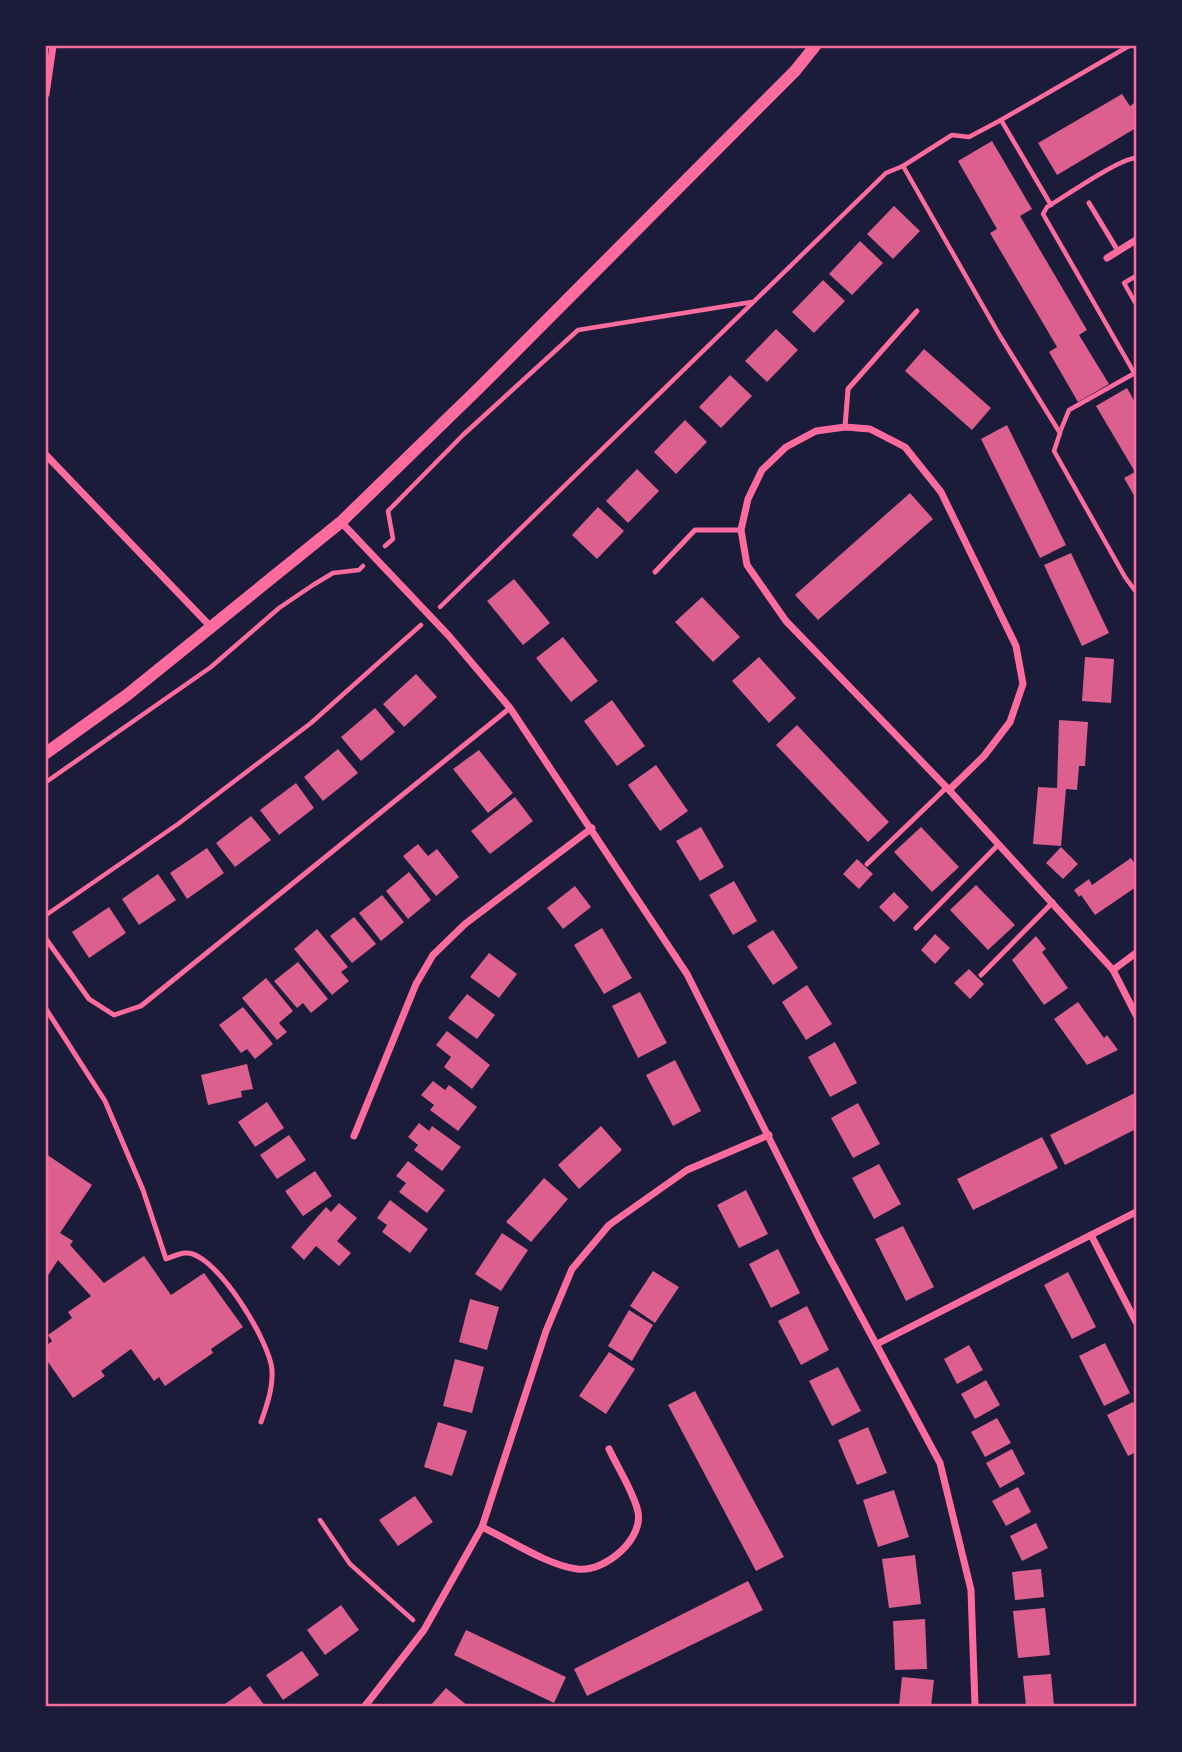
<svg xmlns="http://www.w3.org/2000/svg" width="1182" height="1752" font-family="Helvetica,sans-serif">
<rect width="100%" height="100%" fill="#1b1b3a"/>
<!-- building -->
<g fill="#dd5f8e">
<path d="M 1122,94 L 1130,106 L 1136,102 L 1136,128 L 1057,175 L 1038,143 Z"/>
<path d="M 992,141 L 1032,209 L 1020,216 L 1087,330 L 1079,335 L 1109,384 L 1078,402 L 1049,352 L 1057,347 L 990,233 L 997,229 L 958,161 Z"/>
<path d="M 894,206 L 920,231 L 893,259 L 867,234 Z"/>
<path d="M 860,241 L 883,263 L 852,295 L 829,274 Z"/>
<path d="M 823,280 L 845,301 L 814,333 L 792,312 Z"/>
<path d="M 776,329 L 798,350 L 767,382 L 745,361 Z"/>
<path d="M 924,349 L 991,408 L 972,430 L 905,371 Z"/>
<path d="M 730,375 L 752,396 L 721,428 L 699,407 Z"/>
<path d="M 1127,388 L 1136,404 L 1136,499 L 1124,478 L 1135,472 L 1096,406 Z"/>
<path d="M 685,420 L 707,442 L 676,474 L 654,452 Z"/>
<path d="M 1007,425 L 1066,545 L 1040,558 L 981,439 Z"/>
<path d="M 637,469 L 659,491 L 628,523 L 606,501 Z"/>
<path d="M 910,493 L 933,519 L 818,620 L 795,595 Z"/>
<path d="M 598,507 L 624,531 L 597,559 L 572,535 Z"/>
<path d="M 1071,553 L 1109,633 L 1082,646 L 1044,565 Z"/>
<path d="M 514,579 L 550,623 L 523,645 L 487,601 Z"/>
<path d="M 702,597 L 740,637 L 713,662 L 675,622 Z"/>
<path d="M 563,637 L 598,681 L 571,702 L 536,658 Z"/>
<path d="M 759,657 L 796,698 L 769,723 L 732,681 Z"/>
<path d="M 1085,657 L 1114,659 L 1111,703 L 1082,701 Z"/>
<path d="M 416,674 L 437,697 L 404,727 L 383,704 Z"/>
<path d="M 612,700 L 645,746 L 617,766 L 584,721 Z"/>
<path d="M 375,708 L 395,732 L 361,761 L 341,737 Z"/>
<path d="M 1059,720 L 1088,722 L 1085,766 L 1079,766 L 1077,790 L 1066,789 L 1061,846 L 1033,844 L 1038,787 L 1057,788 Z"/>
<path d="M 797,725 L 889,822 L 868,842 L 776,745 Z"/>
<path d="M 338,749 L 358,773 L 323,801 L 304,777 Z"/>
<path d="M 479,750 L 513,793 L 488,813 L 453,769 Z"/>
<path d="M 656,765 L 688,811 L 660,831 L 628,785 Z"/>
<path d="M 296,783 L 314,808 L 279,835 L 260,810 Z"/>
<path d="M 515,797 L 533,821 L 490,854 L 471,831 Z"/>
<path d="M 251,816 L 271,840 L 235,867 L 216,843 Z"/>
<path d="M 701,827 L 724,867 L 700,881 L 676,841 Z"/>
<path d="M 921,827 L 959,867 L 932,892 L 894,852 Z"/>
<path d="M 418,844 L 428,856 L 437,849 L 459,877 L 436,896 L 403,856 Z"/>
<path d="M 1061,847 L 1078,864 L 1063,879 L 1046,863 Z"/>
<path d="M 207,848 L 224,873 L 187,899 L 170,873 Z"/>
<path d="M 1131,858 L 1136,866 L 1136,887 L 1095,915 L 1081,895 L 1079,897 L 1074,890 L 1089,879 L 1092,885 Z"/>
<path d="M 857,859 L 873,874 L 859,889 L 843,874 Z"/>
<path d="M 409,872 L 431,900 L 408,919 L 386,891 Z"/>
<path d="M 158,874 L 176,900 L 139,925 L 122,899 Z"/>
<path d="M 734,881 L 757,921 L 733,935 L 709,895 Z"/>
<path d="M 976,885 L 1015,925 L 988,950 L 950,910 Z"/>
<path d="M 575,886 L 591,907 L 563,929 L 547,908 Z"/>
<path d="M 894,892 L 909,907 L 894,922 L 879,907 Z"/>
<path d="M 382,895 L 404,922 L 381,941 L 359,913 Z"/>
<path d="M 109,907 L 126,933 L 89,958 L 72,932 Z"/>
<path d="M 354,917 L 376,944 L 352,963 L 330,936 Z"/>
<path d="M 602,928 L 632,978 L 604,994 L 574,945 Z"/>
<path d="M 317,929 L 348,967 L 341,972 L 349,981 L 332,995 L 294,949 Z"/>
<path d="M 773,930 L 798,968 L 773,985 L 747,946 Z"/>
<path d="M 935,934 L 950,948 L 935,964 L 921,950 Z"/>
<path d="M 1036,936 L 1046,949 L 1042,952 L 1068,988 L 1044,1005 L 1012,960 Z"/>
<path d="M 489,953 L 517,974 L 499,998 L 470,977 Z"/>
<path d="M 298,962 L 328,999 L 311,1013 L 303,1003 L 297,1008 L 274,981 Z"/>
<path d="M 969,969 L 984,984 L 970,999 L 954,983 Z"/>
<path d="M 266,978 L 293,1011 L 279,1023 L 287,1032 L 277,1040 L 242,998 Z"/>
<path d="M 807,985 L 832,1024 L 806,1040 L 782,1002 Z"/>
<path d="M 640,992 L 667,1043 L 638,1058 L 612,1006 Z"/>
<path d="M 467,994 L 495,1015 L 477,1039 L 448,1018 Z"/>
<path d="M 1078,1002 L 1104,1038 L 1107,1035 L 1118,1050 L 1087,1065 L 1054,1019 Z"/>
<path d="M 243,1007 L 273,1044 L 255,1059 L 247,1049 L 241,1053 L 219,1025 Z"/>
<path d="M 447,1031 L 490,1065 L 472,1089 L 444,1067 L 451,1057 L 436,1045 Z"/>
<path d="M 835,1042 L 857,1083 L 830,1097 L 808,1057 Z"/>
<path d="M 675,1060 L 701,1111 L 673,1126 L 646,1075 Z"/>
<path d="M 247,1064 L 253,1089 L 241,1091 L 242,1097 L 208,1105 L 201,1075 Z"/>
<path d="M 433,1081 L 445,1090 L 449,1085 L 477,1107 L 458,1131 L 430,1110 L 434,1105 L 421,1095 Z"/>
<path d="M 1135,1093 L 1136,1097 L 1136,1129 L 1065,1165 L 1050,1135 Z"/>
<path d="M 267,1102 L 284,1128 L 255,1147 L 238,1122 Z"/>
<path d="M 858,1103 L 880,1144 L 853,1158 L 831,1118 Z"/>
<path d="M 419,1123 L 429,1131 L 432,1126 L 461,1147 L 442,1171 L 414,1150 L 418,1145 L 408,1137 Z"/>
<path d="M 601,1126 L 622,1150 L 579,1189 L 558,1165 Z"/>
<path d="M 289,1135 L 306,1160 L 277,1179 L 260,1155 Z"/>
<path d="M 1042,1137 L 1058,1168 L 973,1210 L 957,1179 Z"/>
<path d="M 46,1154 L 92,1185 L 60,1233 L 73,1241 L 70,1245 L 104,1283 L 144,1256 L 171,1295 L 204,1273 L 243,1327 L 211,1349 L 213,1353 L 165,1386 L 159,1377 L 154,1381 L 131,1349 L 101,1371 L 105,1376 L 73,1398 L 46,1359 L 46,1346 L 52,1341 L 48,1335 L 72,1318 L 68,1312 L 91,1296 L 58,1260 L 47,1277 L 46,1276 Z"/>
<path d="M 408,1161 L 445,1190 L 427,1213 L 399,1192 L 406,1183 L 396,1176 Z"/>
<path d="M 879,1164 L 901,1204 L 874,1219 L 852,1178 Z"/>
<path d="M 315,1171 L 332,1196 L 303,1216 L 285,1191 Z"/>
<path d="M 544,1178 L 568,1199 L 531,1242 L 506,1222 Z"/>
<path d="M 746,1190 L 768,1234 L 739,1248 L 717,1205 Z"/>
<path d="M 390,1200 L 428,1229 L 410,1253 L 382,1232 L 387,1225 L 377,1218 Z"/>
<path d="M 339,1203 L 357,1218 L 337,1241 L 351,1253 L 339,1266 L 316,1246 L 304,1260 L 291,1247 L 326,1207 L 331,1212 Z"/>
<path d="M 903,1226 L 934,1287 L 906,1301 L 875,1239 Z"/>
<path d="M 502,1233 L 528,1250 L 501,1291 L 475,1274 Z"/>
<path d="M 778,1249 L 800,1293 L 771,1308 L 749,1264 Z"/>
<path d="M 653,1271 L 679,1287 L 655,1323 L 630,1306 Z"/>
<path d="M 1068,1272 L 1096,1327 L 1072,1339 L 1044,1285 Z"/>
<path d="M 470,1299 L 499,1307 L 487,1350 L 459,1342 Z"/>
<path d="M 807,1306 L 829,1350 L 801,1365 L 778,1321 Z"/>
<path d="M 629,1310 L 653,1325 L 632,1361 L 608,1346 Z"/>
<path d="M 1105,1343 L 1130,1393 L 1104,1406 L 1079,1356 Z"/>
<path d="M 969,1345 L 983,1370 L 957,1384 L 944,1359 Z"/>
<path d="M 609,1352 L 635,1369 L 606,1414 L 579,1396 Z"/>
<path d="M 455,1359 L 484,1367 L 472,1413 L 443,1406 Z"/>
<path d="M 838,1367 L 861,1411 L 832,1426 L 809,1381 Z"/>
<path d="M 986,1380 L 1000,1405 L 975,1419 L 961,1394 Z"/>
<path d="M 695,1391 L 784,1557 L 756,1571 L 668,1405 Z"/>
<path d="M 1133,1402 L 1136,1409 L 1136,1452 L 1128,1456 L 1107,1415 Z"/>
<path d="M 997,1418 L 1011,1443 L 985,1457 L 971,1432 Z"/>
<path d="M 438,1422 L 467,1431 L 452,1476 L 424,1467 Z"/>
<path d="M 868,1427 L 887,1473 L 857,1485 L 838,1440 Z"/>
<path d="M 1012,1449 L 1025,1474 L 1000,1488 L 986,1463 Z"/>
<path d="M 1018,1487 L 1031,1512 L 1006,1526 L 992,1501 Z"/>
<path d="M 894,1490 L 909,1537 L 878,1547 L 863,1500 Z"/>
<path d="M 415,1496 L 433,1522 L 398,1546 L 379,1520 Z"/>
<path d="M 1036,1523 L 1048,1548 L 1022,1561 L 1010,1536 Z"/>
<path d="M 915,1555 L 921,1604 L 889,1608 L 882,1559 Z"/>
<path d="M 1041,1569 L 1044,1597 L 1015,1600 L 1012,1572 Z"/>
<path d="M 748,1581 L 763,1610 L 587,1696 L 574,1669 Z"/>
<path d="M 341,1605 L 359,1630 L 325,1655 L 307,1630 Z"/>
<path d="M 1045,1608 L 1050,1655 L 1018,1658 L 1013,1611 Z"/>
<path d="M 925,1619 L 927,1669 L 895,1670 L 893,1621 Z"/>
<path d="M 466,1630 L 566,1677 L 554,1703 L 454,1655 Z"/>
<path d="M 302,1651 L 319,1675 L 283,1700 L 266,1675 Z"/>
<path d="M 1051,1674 L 1054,1706 L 1026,1706 L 1023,1676 Z"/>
<path d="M 902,1677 L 934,1680 L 931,1706 L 899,1706 Z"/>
<path d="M 250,1686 L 265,1706 L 222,1706 L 232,1699 Z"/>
<path d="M 446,1688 L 468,1706 L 430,1706 Z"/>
</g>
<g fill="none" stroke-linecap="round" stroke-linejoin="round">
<!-- path -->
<g stroke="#ff6b9d" stroke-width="4.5">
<path d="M 1136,158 C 1118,159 1066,196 1047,207 L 1043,214 L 1136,376"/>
<path d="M 903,166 L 1000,336 L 1060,433 L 1054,451 L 1125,577 L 1136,592"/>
<path d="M 1051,205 L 1001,120 L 1129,46"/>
<path d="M 1136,276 L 1124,283 L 1136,304"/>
<path d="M 1060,432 L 1069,410 L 1135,373"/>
<path d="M 385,546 L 393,539 L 388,511 L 463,435 L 578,330 L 752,302"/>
<path d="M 440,607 L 886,173 L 903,166 L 952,135 L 969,137 L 1001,120"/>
<path d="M 46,782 L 211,667 L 279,608 L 313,585 L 333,573 L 359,570 L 363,566"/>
<path d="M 46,915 L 178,824 L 311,723 L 421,625"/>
<path d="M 320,1520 L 350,1564 L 413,1620"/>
</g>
<!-- service -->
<g stroke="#ff6b9d" stroke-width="5">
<path d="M 1089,203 L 1118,251"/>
<path d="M 845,427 L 848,389 L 917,311"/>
<path d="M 655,572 L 695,530 L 741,530"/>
<path d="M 867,864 L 946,788"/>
<path d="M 916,928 L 998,845"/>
<path d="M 46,939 L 89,999 L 114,1015 L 141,1006 L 510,708"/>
<path d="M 981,975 L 1053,902"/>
<path d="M 46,1009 L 105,1101 L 143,1190 L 166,1259 C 172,1257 181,1252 187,1253 C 217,1254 270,1342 272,1370 C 273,1388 267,1405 261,1422"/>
</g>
<!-- minor -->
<g stroke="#ff6b9d" stroke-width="7">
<path d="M 46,94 L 53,46"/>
<path d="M 1107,258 L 1136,240"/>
<path d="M 46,455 L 210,626"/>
<path d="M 341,522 L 449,636 L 510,708 L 687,974 L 820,1240 L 940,1463 L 971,1590 L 975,1706"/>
<path d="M 949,790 L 984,756 L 1010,722 L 1023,684 L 1016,646 L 941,492 L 905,447 L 870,429 L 845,427 L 816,431 L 786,447 L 762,470 L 748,499 L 741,530 L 747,565 L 786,621 L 949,790 L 1113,970 L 1136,1015"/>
<path d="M 1113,970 L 1136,953"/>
<path d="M 354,1136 L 416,984 L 433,955 L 465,924 L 592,828"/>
<path d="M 1091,1235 L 1136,1322"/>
<path d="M 877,1344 L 1136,1212"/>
<path d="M 482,1527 C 510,1540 547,1565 577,1569 C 605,1573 647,1537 637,1508 C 631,1488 618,1468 609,1449"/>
<path d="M 365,1706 L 424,1630 L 482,1527 L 546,1331 L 572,1269 L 609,1225 L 687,1170 L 769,1135"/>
</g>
<!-- tertiary -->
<path stroke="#ff6b9d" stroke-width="12" d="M 46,753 L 127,695 L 341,522 L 479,388 L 795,71 L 815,46"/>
</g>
<!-- border -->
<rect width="1182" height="1752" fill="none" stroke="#1b1b3a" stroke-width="94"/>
<rect x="47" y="47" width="1088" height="1658" fill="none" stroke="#ff6b9d" stroke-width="2.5"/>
</svg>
